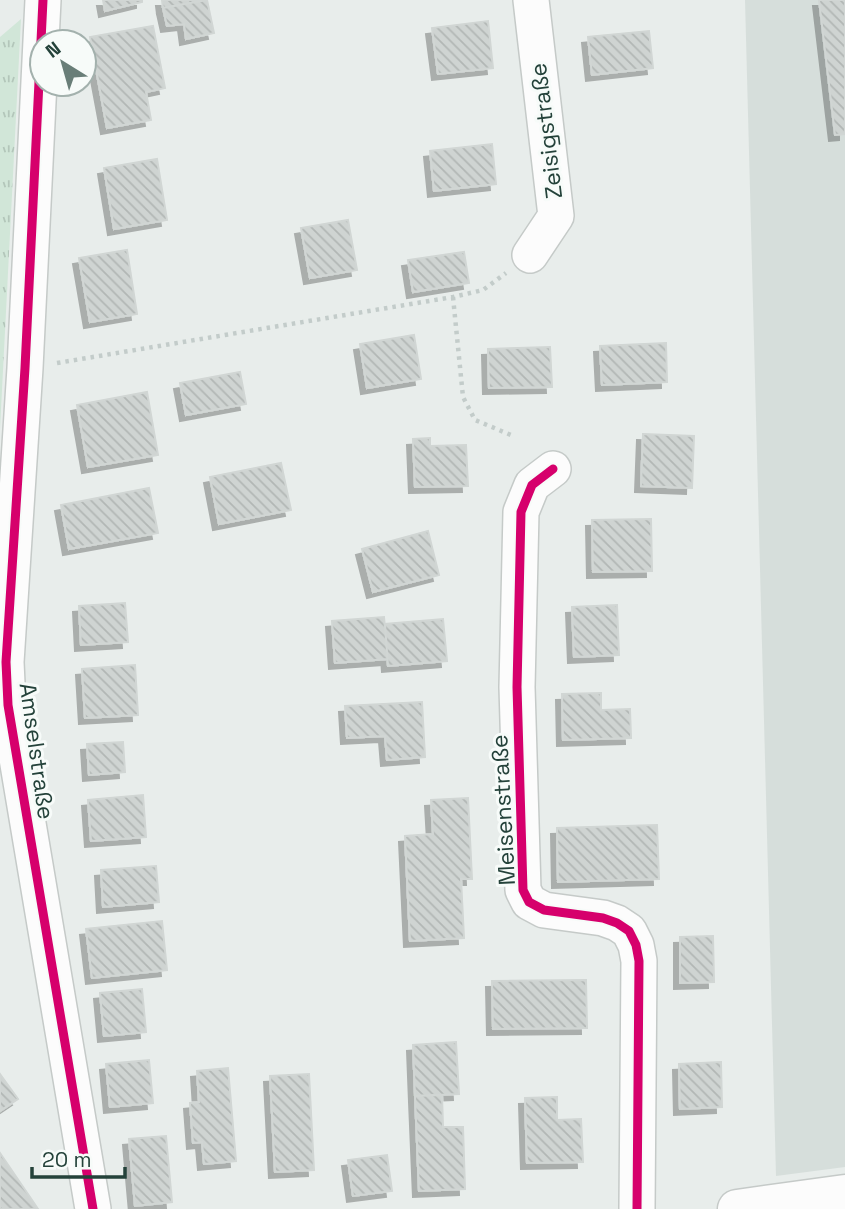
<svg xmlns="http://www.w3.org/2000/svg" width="845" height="1209" font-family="'Space Grotesk',sans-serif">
<defs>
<pattern id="grass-tufts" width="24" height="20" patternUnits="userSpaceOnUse" patternTransform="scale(1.75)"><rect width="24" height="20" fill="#d1e6d8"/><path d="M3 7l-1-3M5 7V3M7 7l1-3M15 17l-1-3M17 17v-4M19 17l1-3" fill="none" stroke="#b3c6ba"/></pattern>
<pattern id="building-back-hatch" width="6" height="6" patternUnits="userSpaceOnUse" patternTransform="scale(1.75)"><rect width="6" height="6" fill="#cfd4d2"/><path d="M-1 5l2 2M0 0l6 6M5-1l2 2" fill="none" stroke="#b2b7b5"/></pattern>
<filter id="shadow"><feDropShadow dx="-6" dy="6" stdDeviation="0" flood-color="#0004"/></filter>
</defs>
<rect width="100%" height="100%" fill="#e8edeb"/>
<!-- built -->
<path fill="#d6dedb" d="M 745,0 L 845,0 L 845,1167 L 776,1176 Z"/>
<!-- grass -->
<path fill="url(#grass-tufts)" d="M 21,19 L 0,429 L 0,37 Z"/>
<!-- building -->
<g fill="url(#building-back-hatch)" stroke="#d1d6d4" stroke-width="2" filter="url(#shadow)">
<path d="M 103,0 L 142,0 L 142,2 L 105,11 Z"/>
<path d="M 162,0 L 207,0 L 163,8 Z"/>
<path d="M 207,0 L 214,33 L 186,39 L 184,24 L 167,26 L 163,8 Z"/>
<path d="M 819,0 L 845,0 L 845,134 L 835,135 Z"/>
<path d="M 488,21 L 493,68 L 438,74 L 432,28 Z"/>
<path d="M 153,26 L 165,88 L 146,92 L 151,120 L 107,128 L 90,37 Z"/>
<path d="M 649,31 L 653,68 L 592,75 L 588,37 Z"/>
<path d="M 492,144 L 496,184 L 434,191 L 430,151 Z"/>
<path d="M 157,159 L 167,220 L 114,229 L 104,168 Z"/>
<path d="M 348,220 L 357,270 L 310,278 L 301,228 Z"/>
<path d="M 127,250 L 137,314 L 90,322 L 79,258 Z"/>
<path d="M 464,252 L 469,283 L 413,292 L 408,260 Z"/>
<path d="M 414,335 L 421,379 L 367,388 L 360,344 Z"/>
<path d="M 666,343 L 667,382 L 602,385 L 600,346 Z"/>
<path d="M 550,347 L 552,387 L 489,388 L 488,349 Z"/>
<path d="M 240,372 L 246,404 L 186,415 L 180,383 Z"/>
<path d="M 147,392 L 158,455 L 88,467 L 77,405 Z"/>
<path d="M 643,434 L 694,436 L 692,488 L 641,486 Z"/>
<path d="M 430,438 L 430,446 L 466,445 L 468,486 L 415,487 L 413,439 Z"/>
<path d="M 281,463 L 291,510 L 219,524 L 210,477 Z"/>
<path d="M 149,488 L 158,533 L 69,549 L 61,505 Z"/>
<path d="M 651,519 L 652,571 L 593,572 L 592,520 Z"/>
<path d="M 428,531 L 439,575 L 373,592 L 362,549 Z"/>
<path d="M 125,603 L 128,642 L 81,645 L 79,606 Z"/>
<path d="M 617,605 L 619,655 L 574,657 L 572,607 Z"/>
<path d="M 384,617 L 388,659 L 335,663 L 332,621 Z"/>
<path d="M 443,619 L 447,661 L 388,666 L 385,624 Z"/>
<path d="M 135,665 L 138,715 L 85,718 L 82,669 Z"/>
<path d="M 601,693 L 601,710 L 630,709 L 631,738 L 563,740 L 562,694 Z"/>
<path d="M 422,702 L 425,757 L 387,760 L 385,736 L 347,738 L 345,706 Z"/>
<path d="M 123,742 L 125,772 L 89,775 L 87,744 Z"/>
<path d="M 143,795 L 146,837 L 91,841 L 88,800 Z"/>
<path d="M 468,798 L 472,879 L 461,879 L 464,938 L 410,941 L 405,836 L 433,834 L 431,800 Z"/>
<path d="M 657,825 L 659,879 L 558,882 L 557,828 Z"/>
<path d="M 156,866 L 159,902 L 103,907 L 101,870 Z"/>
<path d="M 162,921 L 167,970 L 92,978 L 86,929 Z"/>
<path d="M 713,936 L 714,982 L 680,983 L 680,937 Z"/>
<path d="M 586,980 L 587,1028 L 493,1029 L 492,981 Z"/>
<path d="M 142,989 L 146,1032 L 104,1036 L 100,993 Z"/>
<path d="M 456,1042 L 459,1094 L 415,1096 L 413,1045 Z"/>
<path d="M 149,1060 L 153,1103 L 110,1107 L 106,1064 Z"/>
<path d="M 721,1062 L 722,1107 L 680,1109 L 679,1064 Z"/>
<path d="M 228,1068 L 236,1161 L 204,1164 L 202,1142 L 193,1143 L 190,1103 L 199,1102 L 197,1071 Z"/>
<path d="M 0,1074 L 18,1099 L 0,1111 Z"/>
<path d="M 309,1074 L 314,1170 L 275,1172 L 270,1076 Z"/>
<path d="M 442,1095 L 443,1127 L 463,1127 L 465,1189 L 419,1191 L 415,1096 Z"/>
<path d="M 557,1097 L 557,1120 L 581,1119 L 583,1162 L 527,1163 L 525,1098 Z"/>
<path d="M 166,1136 L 172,1202 L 135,1206 L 129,1139 Z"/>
<path d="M 0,1153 L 32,1200 L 38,1209 L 0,1209 Z"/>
<path d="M 387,1155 L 392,1191 L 353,1196 L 348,1160 Z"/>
</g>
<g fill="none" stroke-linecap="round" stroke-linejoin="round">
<!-- minor casing -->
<g stroke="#c5cac8" stroke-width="38">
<g id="minor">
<path d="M 43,0 L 25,368 L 6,662 L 8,705 L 93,1209"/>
<path d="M 530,255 L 556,216 L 531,0"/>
<path d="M 553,469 L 532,485 L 521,512 L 517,687 L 523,890 L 529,902 L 544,910 L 603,918 L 617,923 L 629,931 L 636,945 L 639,961 L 637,1209"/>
</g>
</g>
<!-- tertiary casing -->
<g stroke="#c5cac8" stroke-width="41">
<path id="tertiary" d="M 737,1209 L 845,1194"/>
</g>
<!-- path -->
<g stroke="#c3ccca" stroke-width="4.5" stroke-dasharray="3.5 5" stroke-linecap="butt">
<path d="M 453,297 L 463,397 L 475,420 L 511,435"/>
<path d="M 57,363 L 453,297 L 483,290 L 506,273"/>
</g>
<!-- minor -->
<use href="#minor" stroke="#fcfcfc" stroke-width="35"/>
<!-- tertiary -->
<use href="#tertiary" stroke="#fcfcfc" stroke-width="38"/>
<!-- cycleway casing -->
<g stroke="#f7fbf9" stroke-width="13">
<g id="cycleway">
<path d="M 43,0 L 25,368 L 6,662 L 8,705 L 93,1209"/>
<path d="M 553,469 L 532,485 L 521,512 L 517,687 L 523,890 L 529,902 L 544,910 L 603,918 L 617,923 L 629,931 L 636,945 L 639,961 L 637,1209"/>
</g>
</g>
<!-- cycleway -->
<use href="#cycleway" stroke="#d6006c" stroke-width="9"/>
</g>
<g text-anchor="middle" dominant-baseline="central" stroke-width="6" stroke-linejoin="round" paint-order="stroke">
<!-- street labels -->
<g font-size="23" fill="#24423a" stroke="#f7fbf9">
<text transform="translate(546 131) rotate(-97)">Zeisigstraße</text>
<text transform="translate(37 751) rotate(82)">Amselstraße</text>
<text transform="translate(503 810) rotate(-93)">Meisenstraße</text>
</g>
</g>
<!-- north arrow -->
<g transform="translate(63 63) rotate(323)"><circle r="33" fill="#f7fbf9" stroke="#a3b1ad" stroke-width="2"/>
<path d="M0-5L12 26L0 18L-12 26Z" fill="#697e78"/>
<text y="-10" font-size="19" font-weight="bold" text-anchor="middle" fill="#24423a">N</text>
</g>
<!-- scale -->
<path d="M32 1167v10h93v-10" fill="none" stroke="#24423a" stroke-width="3.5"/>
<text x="42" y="1167" font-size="21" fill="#24423a" stroke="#f7fbf9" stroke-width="5" paint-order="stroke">20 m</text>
</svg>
